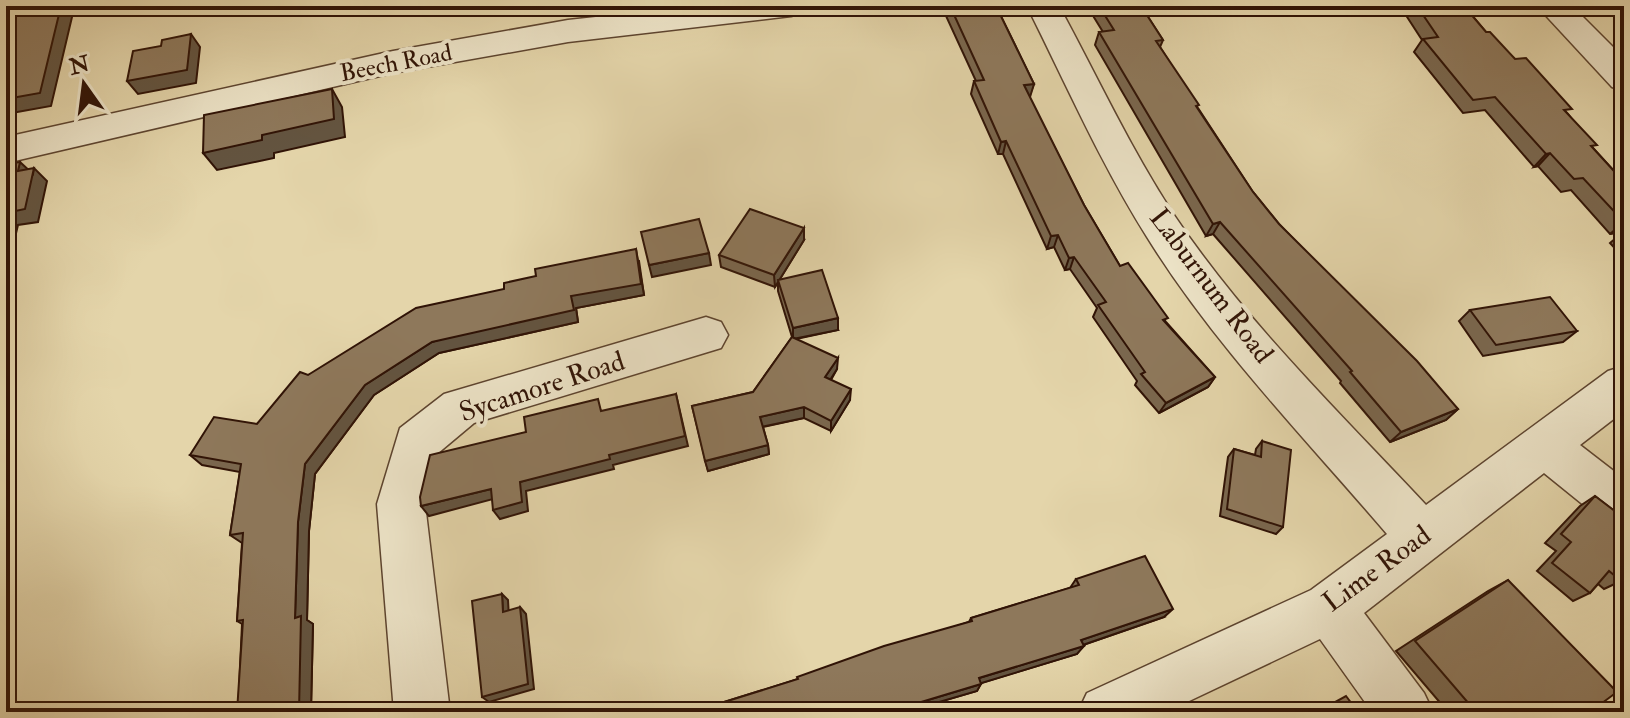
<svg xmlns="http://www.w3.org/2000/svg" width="1630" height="718" font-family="'IM FELL Double Pica',serif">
<rect width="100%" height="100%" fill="#e4d5aa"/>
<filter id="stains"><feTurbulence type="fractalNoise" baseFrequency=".0025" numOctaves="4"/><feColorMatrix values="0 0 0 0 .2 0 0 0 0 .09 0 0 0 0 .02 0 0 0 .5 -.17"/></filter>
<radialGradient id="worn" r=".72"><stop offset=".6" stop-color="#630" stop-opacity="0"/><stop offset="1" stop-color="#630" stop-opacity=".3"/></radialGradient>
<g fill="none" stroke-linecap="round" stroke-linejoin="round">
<!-- minor casing -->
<g stroke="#5d442f" stroke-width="3">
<g id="minor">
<path d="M 697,6 L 807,6 L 803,13 L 791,16 L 568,42 L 393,73 L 6,163 L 6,137 L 393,51 L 568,20 Z"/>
<path d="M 1027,6 L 1059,6 C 1097,76 1130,148 1174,215 C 1245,321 1339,412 1426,505 L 1608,371 L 1624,366 L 1624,411 L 1580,445 L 1624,479 L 1624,531 L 1607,524 L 1544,473 L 1364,613 L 1424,693 L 1433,712 L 1372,712 L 1320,639 L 1166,712 L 1078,712 L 1087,693 L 1311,590 L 1387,534 C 1305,438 1214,345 1147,237 C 1101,164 1066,84 1027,6 Z"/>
<path d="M 1537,6 L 1572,6 L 1624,58 L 1624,91 L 1612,87 Z"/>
<path d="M 706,317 L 721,322 L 728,335 L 721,348 L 474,423 L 437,454 L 425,504 L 450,712 L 394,712 L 377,504 L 400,428 L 444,394 Z"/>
</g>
</g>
<!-- minor -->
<use href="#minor" fill="#ede4c8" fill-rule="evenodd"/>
</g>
<!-- wall -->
<g fill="#7a674e" stroke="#301306" stroke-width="2">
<path d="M 948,6 L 996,6 L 1034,84 L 1029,97 L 1084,205 L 1120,266 L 1166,322 L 1215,377 L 1208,387 L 1159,413 L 1135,385 L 1137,381 L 1093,317 L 1097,308 L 1070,269 L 1065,270 L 1054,247 L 1047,249 L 1003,154 L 998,154 L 971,94 L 974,81 L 976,81 L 946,16 Z"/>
<path d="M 1087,6 L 1141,6 L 1163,40 L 1160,47 L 1198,108 L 1253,192 L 1279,224 L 1458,409 L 1446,420 L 1390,442 L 1340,383 L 1341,381 L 1213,234 L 1206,236 L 1095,45 L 1099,32 L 1103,32 Z"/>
<path d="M 1400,6 L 1464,6 L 1486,32 L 1515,59 L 1568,114 L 1594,149 L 1624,182 L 1624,258 L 1610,243 L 1624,231 L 1610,234 L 1571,190 L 1561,192 L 1538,166 L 1534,167 L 1485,110 L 1463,113 L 1414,52 L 1422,40 Z"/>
<path d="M 804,240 L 780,279 L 838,330 L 796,339 L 837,369 L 831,380 L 850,400 L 831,431 L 804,418 L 763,427 L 768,445 L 769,454 L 708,471 L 692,406 L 753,392 L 792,337 L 778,291 L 778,282 L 775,287 L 721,267 L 719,255 Z"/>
<path d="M 639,261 L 644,295 L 576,308 L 578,322 L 439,353 L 374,395 L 315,474 L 309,531 L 307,620 L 313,624 L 311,710 L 315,712 L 238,712 L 242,624 L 237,621 L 242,543 L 230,535 L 240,472 L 202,465 L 190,455 L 257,424 L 308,375 Z"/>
<path d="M 1470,310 L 1577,331 L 1563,342 L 1483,356 L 1459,321 Z"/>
<path d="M 1262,441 L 1283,527 L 1276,534 L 1220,516 L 1228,457 L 1234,449 L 1255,455 L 1256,449 Z"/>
<path d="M 1624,467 L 1624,476 L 1619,472 Z"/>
<path d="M 1595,496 L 1622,517 L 1621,581 L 1604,589 L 1598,584 L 1590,593 L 1573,601 L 1537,571 L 1556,551 L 1545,543 L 1580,506 Z"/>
<path d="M 1076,579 L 1164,617 L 1083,645 L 1077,654 L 981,683 L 977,691 L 905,712 L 692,712 L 798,679 L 969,622 L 971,618 L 1070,588 Z"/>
<path d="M 1508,580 L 1590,712 L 1448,712 L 1396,651 L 1488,591 Z"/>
</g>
<!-- shaded-wall -->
<g fill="#635440" stroke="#301306" stroke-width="2">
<path d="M 61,6 L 63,6 L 72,17 L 51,106 L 6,114 L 6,99 Z"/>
<path d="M 191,34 L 200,47 L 196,83 L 138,94 L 127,81 Z"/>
<path d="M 1034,84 L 1030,97 L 1020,98 L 1024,85 Z"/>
<path d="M 332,89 L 342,107 L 345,137 L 274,153 L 274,158 L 217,170 L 203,153 L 262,135 Z"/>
<path d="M 1006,141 L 1003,154 L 998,154 L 1001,142 Z"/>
<path d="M 1550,153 L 1538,166 L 1534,167 L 1546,154 Z"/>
<path d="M 20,162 L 33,174 L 34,168 L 47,181 L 38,222 L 18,225 L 6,275 L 6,213 Z"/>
<path d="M 1220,222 L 1213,234 L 1206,236 L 1213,224 Z"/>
<path d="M 1624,222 L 1624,231 L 1610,234 Z"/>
<path d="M 804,228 L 804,240 L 775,287 L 774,275 Z"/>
<path d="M 1058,235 L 1054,247 L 1047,249 L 1051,236 Z"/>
<path d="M 636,249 L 644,295 L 576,308 L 578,322 L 439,353 L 374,395 L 315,474 L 309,531 L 307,620 L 313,624 L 311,710 L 315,712 L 299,712 L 295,618 L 298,522 L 305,464 L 365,385 L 432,342 L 571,296 Z"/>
<path d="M 709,253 L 711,265 L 652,277 L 649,265 Z"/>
<path d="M 1074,257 L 1070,269 L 1065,270 L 1069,258 Z"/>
<path d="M 6,280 L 12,285 L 6,314 Z"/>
<path d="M 838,318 L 838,330 L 793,339 L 793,328 Z"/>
<path d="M 838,358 L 837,369 L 825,388 L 825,377 Z"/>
<path d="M 1215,377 L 1208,387 L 1159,413 L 1166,403 Z"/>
<path d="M 851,389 L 850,400 L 831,431 L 831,421 Z"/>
<path d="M 676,394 L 688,446 L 613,465 L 614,469 L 526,491 L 528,511 L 500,519 L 493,510 L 520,482 L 609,455 Z"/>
<path d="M 804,407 L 804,418 L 761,427 L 760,417 Z"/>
<path d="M 1458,409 L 1446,420 L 1390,442 L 1401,432 Z"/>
<path d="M 768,445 L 769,454 L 708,471 L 705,461 Z"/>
<path d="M 491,489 L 497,498 L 429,516 L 421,506 Z"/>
<path d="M 502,594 L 508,600 L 509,618 L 503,612 Z"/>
<path d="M 520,607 L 526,614 L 534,689 L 489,702 L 482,697 Z"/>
<path d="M 1173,609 L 1164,617 L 1074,648 L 1081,640 Z"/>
<path d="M 1084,646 L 1077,654 L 975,685 L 979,678 Z"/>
<path d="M 981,684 L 977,691 L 905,712 L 888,712 Z"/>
</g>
<!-- building -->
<g fill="#8e785b" stroke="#301306" stroke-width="2">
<path d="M 6,6 L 37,6 L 36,9 L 51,6 L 61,6 L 40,93 L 6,99 Z"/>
<path d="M 950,6 L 996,6 L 1034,84 L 1024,85 L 1084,205 L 1120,266 L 1128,263 L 1168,318 L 1163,320 L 1215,377 L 1166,403 L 1141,374 L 1145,372 L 1098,305 L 1106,302 L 1074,257 L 1069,258 L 1058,235 L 1051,236 L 1006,141 L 1001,142 L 974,81 L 984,80 Z"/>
<path d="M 1099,6 L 1141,6 L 1163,40 L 1156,41 L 1199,105 L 1196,106 L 1253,192 L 1279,224 L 1417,361 L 1458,409 L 1401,432 L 1350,372 L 1352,371 L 1220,222 L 1213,224 L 1099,32 L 1114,30 Z"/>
<path d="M 1417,6 L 1464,6 L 1486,32 L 1490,32 L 1515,59 L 1526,58 L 1572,109 L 1564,110 L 1597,145 L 1591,146 L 1624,182 L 1624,222 L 1583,178 L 1574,179 L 1550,153 L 1546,154 L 1495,97 L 1473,100 L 1423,39 L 1438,37 Z"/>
<path d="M 191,34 L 187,70 L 127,81 L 133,51 L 161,46 L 162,40 Z"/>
<path d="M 332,89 L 334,119 L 262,135 L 262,140 L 203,153 L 204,115 Z"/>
<path d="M 20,162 L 18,171 L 34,168 L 25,209 L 6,213 L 6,164 Z"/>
<path d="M 750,209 L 804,228 L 774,275 L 719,255 Z"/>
<path d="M 699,219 L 709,253 L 649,265 L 641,232 Z"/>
<path d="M 636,249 L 641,284 L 571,296 L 574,310 L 432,342 L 365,385 L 305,464 L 298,522 L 295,618 L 301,616 L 299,712 L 245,712 L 245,709 L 237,712 L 243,620 L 237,621 L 243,533 L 230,535 L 241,464 L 190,455 L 214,417 L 257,424 L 300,372 L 308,375 L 416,308 L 504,289 L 504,283 L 536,276 L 535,269 Z"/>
<path d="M 822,270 L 838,318 L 793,328 L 778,280 Z"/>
<path d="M 1550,297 L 1577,331 L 1496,345 L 1470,310 Z"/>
<path d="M 792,337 L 838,358 L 825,377 L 851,389 L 831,421 L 804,407 L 760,417 L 768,445 L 705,461 L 692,406 L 753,392 Z"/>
<path d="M 676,394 L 685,436 L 609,455 L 610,459 L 520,482 L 522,502 L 493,510 L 491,489 L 421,506 L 420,497 L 430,455 L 526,432 L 524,417 L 598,399 L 601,411 Z"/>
<path d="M 1262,441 L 1291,450 L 1283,527 L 1227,509 L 1234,449 L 1261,457 Z"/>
<path d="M 1595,496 L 1624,518 L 1624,578 L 1621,581 L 1609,571 L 1590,593 L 1552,563 L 1571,542 L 1561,534 Z"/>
<path d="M 1145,556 L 1173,609 L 1081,640 L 1084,646 L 979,678 L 981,684 L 888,712 L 692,712 L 798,679 L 797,677 L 884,646 L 972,621 L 971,618 L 1079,585 L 1076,579 Z"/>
<path d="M 1508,580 L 1617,692 L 1590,712 L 1476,712 L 1415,641 Z"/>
<path d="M 502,594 L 503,612 L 520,607 L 528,684 L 482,697 L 472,601 Z"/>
<path d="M 1346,696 L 1358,712 L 1317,712 Z"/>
</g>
<g text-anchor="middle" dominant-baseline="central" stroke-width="8" stroke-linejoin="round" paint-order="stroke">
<!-- far-street labels -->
<g font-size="24" fill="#301306" stroke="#ede4c8">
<text transform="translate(396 63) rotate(-11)">Beech Road</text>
</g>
<!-- street labels -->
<g font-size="28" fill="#301306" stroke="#ede4c8">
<text transform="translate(1211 286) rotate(53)">Laburnum Road</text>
<text transform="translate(542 387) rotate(-18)">Sycamore Road</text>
<text transform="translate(1377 569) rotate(-36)">Lime Road</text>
</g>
</g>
<!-- margin -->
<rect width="1630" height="718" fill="none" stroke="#e4d5aa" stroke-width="32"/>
<rect x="8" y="8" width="1614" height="702" fill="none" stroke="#301306" stroke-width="4"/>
<rect x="16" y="16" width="1598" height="686" fill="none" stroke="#301306" stroke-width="2"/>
<!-- north arrow -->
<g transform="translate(84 84) rotate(346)" stroke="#ede4c8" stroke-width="6" paint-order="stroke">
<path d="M0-6L14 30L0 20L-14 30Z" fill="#301306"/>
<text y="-12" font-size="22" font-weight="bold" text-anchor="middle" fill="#301306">N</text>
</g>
<rect width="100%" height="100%" filter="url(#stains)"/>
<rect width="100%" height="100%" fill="url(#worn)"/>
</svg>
